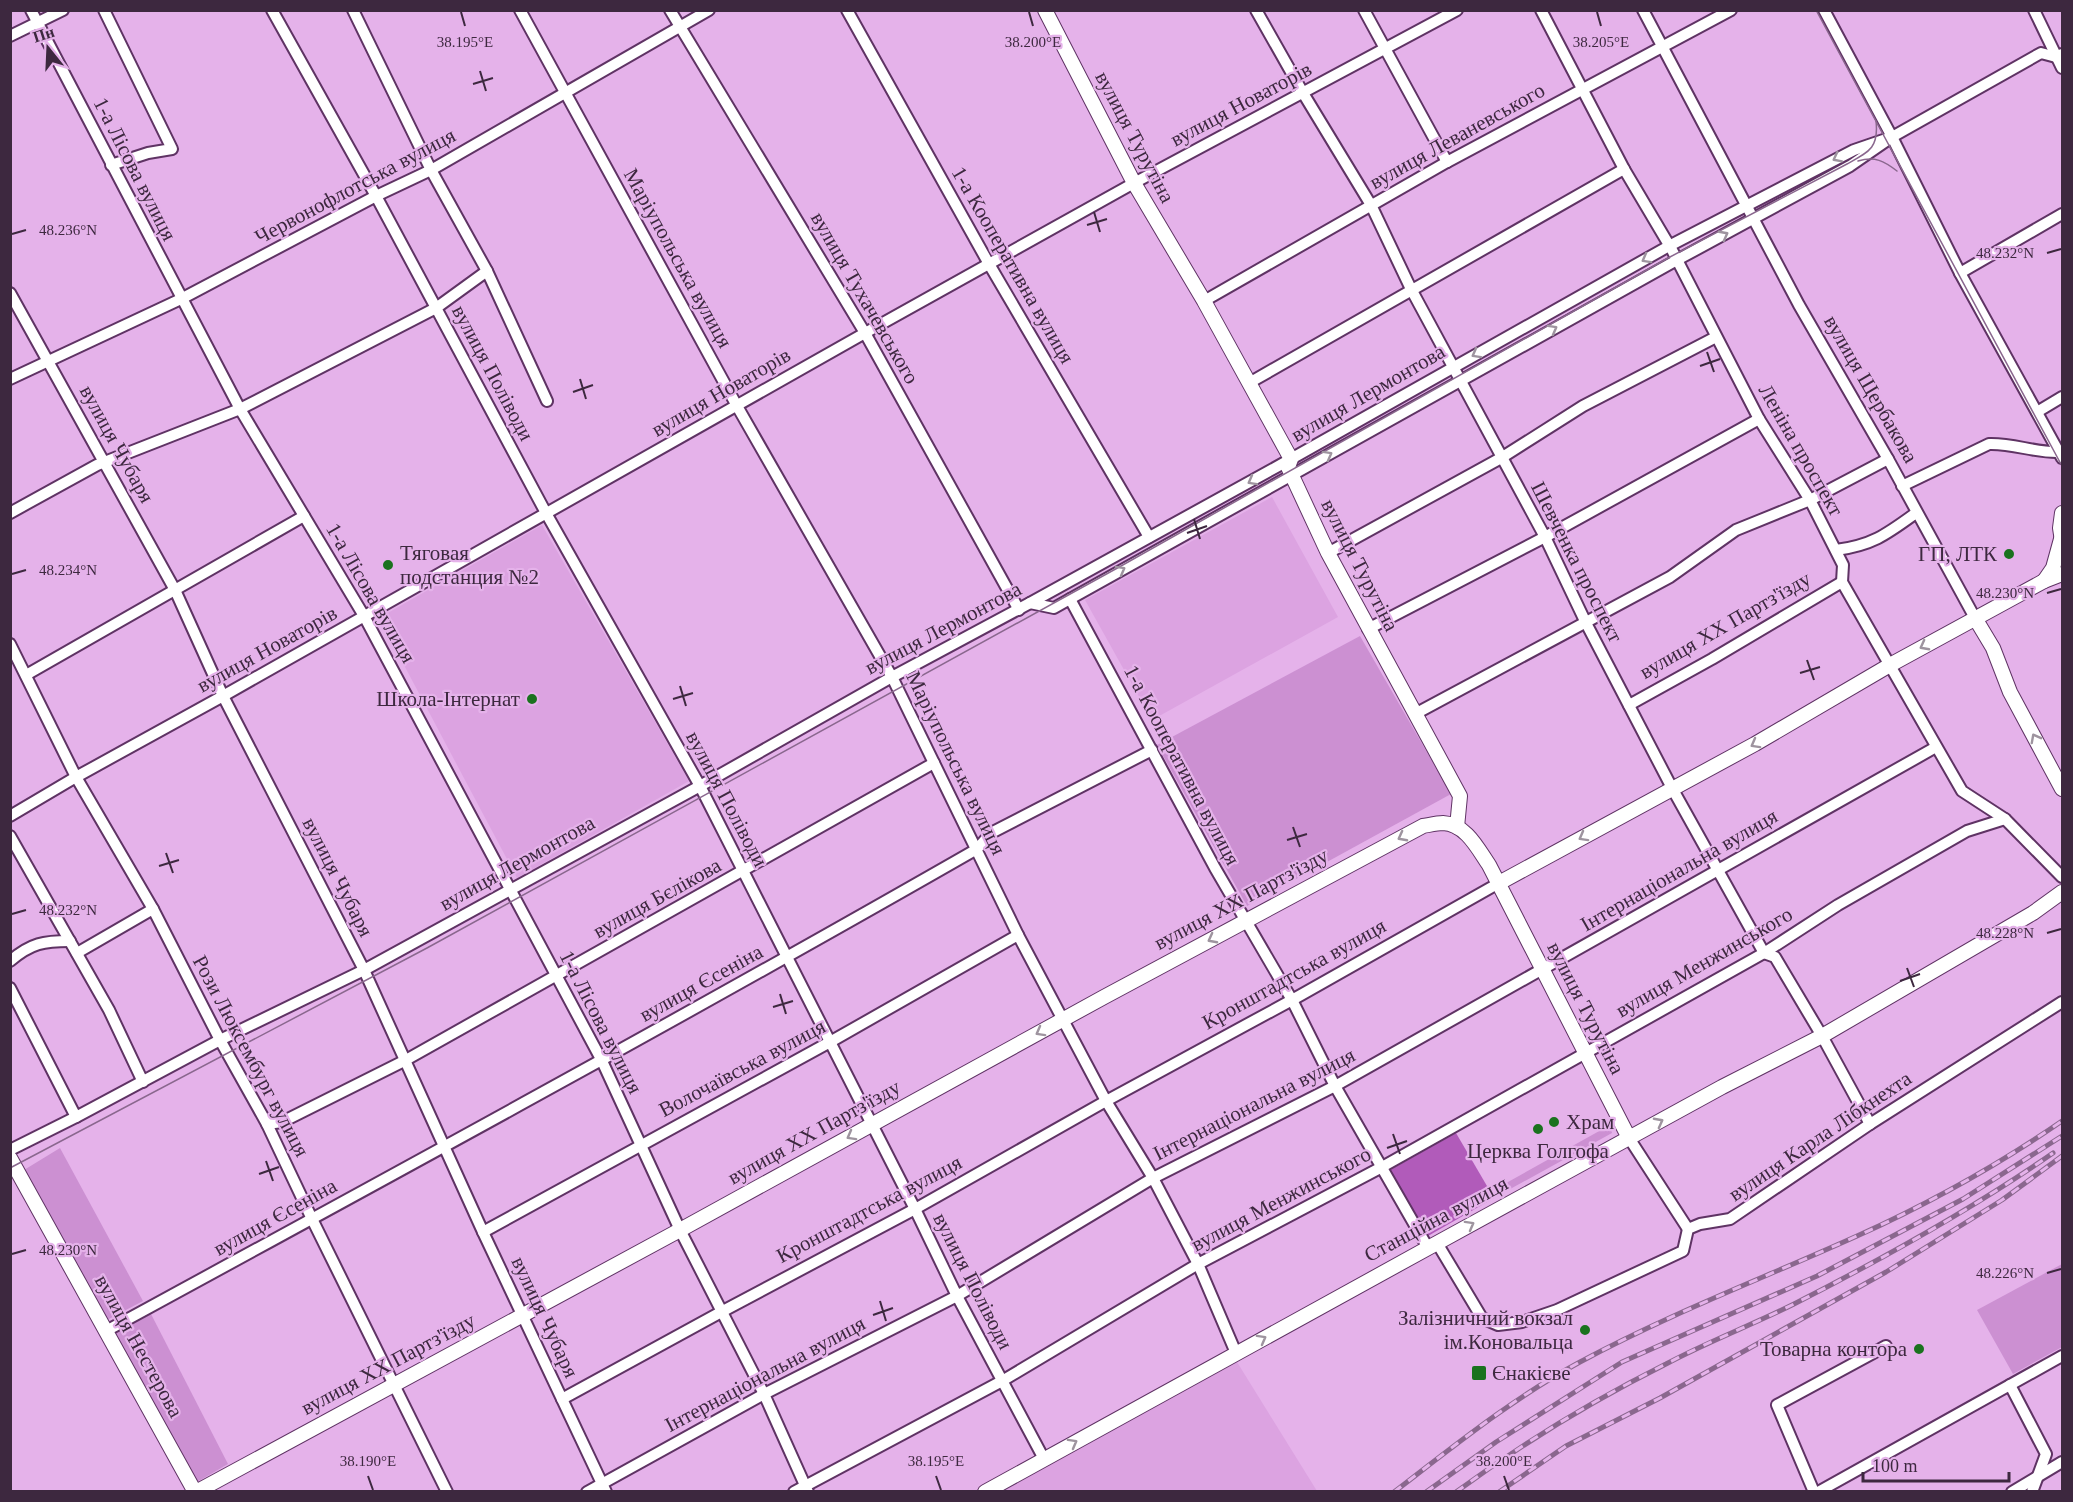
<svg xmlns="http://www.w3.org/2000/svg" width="2073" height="1502" font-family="Georgia,serif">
<rect width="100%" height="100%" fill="#e5b2ea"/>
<!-- built -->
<g fill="#dca3e1">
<path d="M 1272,497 L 1338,617 L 1152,720 L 1085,600 Z"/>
<path d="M 542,525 L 689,781 L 517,878 L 379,618 Z"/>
<path d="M 1237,1362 L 1317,1491 L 1002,1491 Z"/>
</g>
<!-- green -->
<g fill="#cc90d2">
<path d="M 1360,636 L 1451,794 L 1247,906 L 1157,745 Z"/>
<path d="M 1610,1125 L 1612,1133 L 1494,1198 L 1490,1192 Z"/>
<path d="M 60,1148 L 143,1301 L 107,1320 L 24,1170 Z"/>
<path d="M 2062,1264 L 2062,1347 L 2013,1374 L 1977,1310 Z"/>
<path d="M 151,1314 L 228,1464 L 197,1482 L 114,1334 Z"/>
</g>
<!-- forest -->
<path fill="#b15bba" d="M 1456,1133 L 1494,1198 L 1428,1236 L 1390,1170 Z"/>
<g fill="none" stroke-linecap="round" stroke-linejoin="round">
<!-- street casing -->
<g stroke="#5f3364" stroke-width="14">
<g id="street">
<path d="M 31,10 L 240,409 L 364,616 L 602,1061 L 680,1230 L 764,1394 L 808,1492"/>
<path d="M 104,10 L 172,149 L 148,153 L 111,165"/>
<path d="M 272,10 L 376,196 L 546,513 L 700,786 L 915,1209 L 957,1296 L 1044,1459"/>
<path d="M 353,10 L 431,170 L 487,271 L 547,401"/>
<path d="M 520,10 L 737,406 L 892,677 L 1018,935 L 1106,1101 L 1153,1178 L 1198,1264 L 1236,1353"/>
<path d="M 670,10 L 865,333 L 1019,610"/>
<path d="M 847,10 L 989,264 L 1149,537"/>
<path d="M 1256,10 L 1303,93 L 1371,205 L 1411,289 L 1545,537 L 1586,623 L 1672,788 L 1764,953 L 1775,957 L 1822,1036 L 1870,1124"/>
<path d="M 1364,10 L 1447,162"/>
<path d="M 1541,10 L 1624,169 L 1672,250 L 1759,419 L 1810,500 L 1843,565 L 1842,582 L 1962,791 L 2005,819 L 2062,877"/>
<path d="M 1643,10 L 1799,305 L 1888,459 L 1975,618"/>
<path d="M 1824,10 L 1892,137 L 1960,273 L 2062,458"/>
<path d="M 2034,10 L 2062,68"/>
<path d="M 10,36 L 63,10"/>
<path d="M 1960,273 L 2062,214"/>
<path d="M 10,293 L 175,590 L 223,696 L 364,970 L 483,1232 L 606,1492"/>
<path d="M 1204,301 L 1447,162 L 1731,10"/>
<path d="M 10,379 L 181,299 L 376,196 L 431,170 L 709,10"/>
<path d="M 1249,383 L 1624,169"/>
<path d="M 2037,412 L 2062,397"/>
<path d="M 1902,486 L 1989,444 C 2013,443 2035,453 2059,452"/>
<path d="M 10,513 L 97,465 L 240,409 L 436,308 L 487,271"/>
<path d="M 1836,550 C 1873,545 1887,534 1916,513"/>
<path d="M 1328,553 L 1501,458 L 1583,406 L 1716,337"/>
<path d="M 1070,599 L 1677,260 L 1850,166 L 1892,137 L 2041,53 L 2056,57 L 2062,54"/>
<path d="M 1030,603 L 1054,608 L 1070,599 L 1215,868 L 1292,1000 L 1335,1086 L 1428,1248"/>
<path d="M 1368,629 L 1545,537 L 1759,419"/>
<path d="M 10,644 L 76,777 L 153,909 L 220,1040 L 267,1124 L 312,1219 L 447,1492"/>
<path d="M 26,675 L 304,516"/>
<path d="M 1629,705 L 1712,659 L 1842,582"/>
<path d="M 1415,714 L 1670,577 L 1736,530 L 1810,500 L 1888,459"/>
<path d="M 10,816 L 76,777 L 223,696 L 865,333 L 1134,183 L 1457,10"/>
<path d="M 10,836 L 109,1010 L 143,1082"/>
<path d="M 77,953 L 153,909"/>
<path d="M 10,961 C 31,943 44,941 70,941"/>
<path d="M 10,988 L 76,1117"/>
<path d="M 267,1124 L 282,1122 L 404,1061 L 934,763"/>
<path d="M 1629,1138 L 1688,1229"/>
<path d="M 10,1150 L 76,1117 L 220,1040 L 364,970 L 700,786 L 892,677 L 1030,603 L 1291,459 L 1669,246 L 1854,150 L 1892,137"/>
<path d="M 483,1232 L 830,1042 L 1018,935"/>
<path d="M 1437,1243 L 1482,1318 L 1498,1325 L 1522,1322 L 1557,1310 L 1683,1251 L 1688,1229 L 1700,1224 L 1730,1219 L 1870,1124 L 2062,1002"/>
<path d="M 106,1331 C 398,1172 689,1014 977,849 L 991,833 L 1152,750"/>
<path d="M 2010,1385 L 2046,1454 L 2032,1492"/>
<path d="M 562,1399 L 723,1311 L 915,1209 L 1106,1101 L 1292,1000 L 1499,883"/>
<path d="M 587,1492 L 764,1394 L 957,1296 L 1153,1178 L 1335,1086 L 1936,747"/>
<path d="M 794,1492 L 1002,1381 L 1198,1264 L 1382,1167 L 1764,953 L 1838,905 L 1967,831 L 2005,819"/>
<path d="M 1814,1492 L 1777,1405 L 1886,1346"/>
<path d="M 1818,1492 L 2062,1356"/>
<path d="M 2012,1492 L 2062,1462"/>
</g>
</g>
<!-- secondary casing -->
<g stroke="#5f3364" stroke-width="16">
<g id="secondary">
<path d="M 1045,10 L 1134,183 L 1204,301 L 1291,459 L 1288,467 L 1328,553 L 1460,796 L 1457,827"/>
<path d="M 2062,513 L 2060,528 L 2062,541"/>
<path d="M 2044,581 L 2053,568 L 2061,539"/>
<path d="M 1975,618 L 1993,648 L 2010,692 L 2062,789"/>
<path d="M 1499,883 L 1755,744 L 1890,665 L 2044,581 L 2062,574"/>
<path d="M 10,1158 L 195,1492"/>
<path d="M 196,1492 L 680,1230 L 1104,997 L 1423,826 C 1429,825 1437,823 1443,823 C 1466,824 1478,849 1489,865 L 1629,1138"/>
<path d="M 985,1492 L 1428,1248 L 1722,1087 L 1822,1036 L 2033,913 L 2062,892"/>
</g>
</g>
<!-- street -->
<use href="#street" stroke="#fff" stroke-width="10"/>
<!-- secondary -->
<use href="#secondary" stroke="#fff" stroke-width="14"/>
<!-- tram -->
<g stroke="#8a678e" stroke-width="1.5">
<path d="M 1816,10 L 2062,466"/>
<path d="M 1858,161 C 1875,156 1884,161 1897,171"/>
<path d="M 10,1168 L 427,948 L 1121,566 L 1668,258 L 1847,164 C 1869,152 1879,148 1876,121"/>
</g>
<!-- rail casing -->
<g stroke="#8a678e" stroke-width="5">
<g id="rail">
<path d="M 1394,1492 C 1454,1446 1513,1398 1580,1362 C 1669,1314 1764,1278 1857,1236 C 1928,1204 1998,1165 2062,1121"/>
<path d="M 1426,1492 L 1496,1442 L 1622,1362 L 1817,1276 L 1963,1199 L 2062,1136"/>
<path d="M 1456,1492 C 1523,1443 1592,1401 1666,1364 C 1707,1342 1752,1325 1794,1304 C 1882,1259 1971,1210 2053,1153"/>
<path d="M 1499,1492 L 1566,1446 L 1660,1398 L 1886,1272 L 2002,1200 L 2062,1156"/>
</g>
</g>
<!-- rail -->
<use href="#rail" stroke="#e5b2ea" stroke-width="3" stroke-dasharray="9" stroke-linecap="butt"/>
</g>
<!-- one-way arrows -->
<defs><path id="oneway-chevron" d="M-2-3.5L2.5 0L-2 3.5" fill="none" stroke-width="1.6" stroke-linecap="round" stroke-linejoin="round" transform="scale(1.5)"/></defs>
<g stroke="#9e949f">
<use href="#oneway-chevron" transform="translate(1837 158) rotate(153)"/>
<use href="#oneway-chevron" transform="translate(1724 235) rotate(-28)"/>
<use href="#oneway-chevron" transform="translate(1646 259) rotate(151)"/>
<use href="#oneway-chevron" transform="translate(1553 329) rotate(-29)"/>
<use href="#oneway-chevron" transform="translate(1476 354) rotate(151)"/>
<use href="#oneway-chevron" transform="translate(1328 455) rotate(-29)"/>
<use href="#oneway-chevron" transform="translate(1252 481) rotate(151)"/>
<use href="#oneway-chevron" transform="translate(1121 570) rotate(-29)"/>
<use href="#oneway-chevron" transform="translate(1924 646) rotate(152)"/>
<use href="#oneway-chevron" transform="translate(2035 738) rotate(-118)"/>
<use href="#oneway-chevron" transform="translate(1755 744) rotate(151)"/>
<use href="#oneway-chevron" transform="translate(1402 837) rotate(152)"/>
<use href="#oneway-chevron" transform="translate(1583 837) rotate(151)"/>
<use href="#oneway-chevron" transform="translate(1212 939) rotate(152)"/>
<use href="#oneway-chevron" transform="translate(1040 1032) rotate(151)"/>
<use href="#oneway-chevron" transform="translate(1659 1122) rotate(-28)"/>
<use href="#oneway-chevron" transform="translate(851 1136) rotate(151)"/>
<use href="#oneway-chevron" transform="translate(1470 1225) rotate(-29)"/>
<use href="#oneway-chevron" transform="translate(1262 1339) rotate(-29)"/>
<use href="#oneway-chevron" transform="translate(1073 1443) rotate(-29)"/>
</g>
<!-- ticks -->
<path fill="none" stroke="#3d283f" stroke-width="2" d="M 461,12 L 465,26M 1029,12 L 1033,26M 1597,12 L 1601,26M 480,71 L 486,91M 473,84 L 493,78M 1094,212 L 1100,232M 1087,225 L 1107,219M 12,234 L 26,230M 2047,253 L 2061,249M 1707,352 L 1714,372M 1700,366 L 1720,359M 580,379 L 586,399M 573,392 L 593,385M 1194,519 L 1200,539M 1187,533 L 1207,526M 12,574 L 26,570M 2047,593 L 2061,589M 1807,660 L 1814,680M 1800,673 L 1820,667M 680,686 L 686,706M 673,699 L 693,693M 1293,827 L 1300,847M 1287,840 L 1307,834M 166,853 L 173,873M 159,866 L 179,860M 12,914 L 26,910M 2047,933 L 2061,929M 1907,968 L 1914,987M 1900,981 L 1920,974M 780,994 L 786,1014M 773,1007 L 793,1001M 1393,1134 L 1400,1154M 1387,1148 L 1407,1141M 266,1161 L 273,1181M 259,1174 L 279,1167M 12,1254 L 26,1250M 2047,1273 L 2061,1269M 880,1301 L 886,1321M 873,1315 L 893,1308M 368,1476 L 373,1490M 936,1476 L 941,1490M 1504,1476 L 1509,1490"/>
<!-- markers -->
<g fill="#1a721e" stroke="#e5b2ea" stroke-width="2">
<circle cx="2009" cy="554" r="6"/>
<circle cx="388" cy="565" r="6"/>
<circle cx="532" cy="699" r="6"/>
<circle cx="1554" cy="1122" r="6"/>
<circle cx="1538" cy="1129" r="6"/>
<circle cx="1585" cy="1330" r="6"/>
<circle cx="1919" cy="1349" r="6"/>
<rect x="1471" y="1365" width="16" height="16" rx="3"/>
</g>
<g text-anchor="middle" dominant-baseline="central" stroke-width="4.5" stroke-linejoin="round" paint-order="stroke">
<!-- street labels -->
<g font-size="21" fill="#3d283f" stroke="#e5b2ea">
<text transform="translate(1241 104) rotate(-28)">вулиця Новаторів</text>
<text transform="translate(1457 136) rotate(-29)">вулиця Леваневського</text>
<text transform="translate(1135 137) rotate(62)">вулиця Турутіна</text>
<text transform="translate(135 169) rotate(63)">1-а Лісова вулиця</text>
<text transform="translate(355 186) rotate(-28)">Червонофлотська вулиця</text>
<text transform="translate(678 258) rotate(61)">Маріупольська вулиця</text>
<text transform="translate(1013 265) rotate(60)">1-а Кооперативна вулиця</text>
<text transform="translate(865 298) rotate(60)">вулиця Тухачевського</text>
<text transform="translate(493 373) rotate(62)">вулиця Поліводи</text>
<text transform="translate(1871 389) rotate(60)">вулиця Щербакова</text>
<text transform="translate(721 392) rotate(-30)">вулиця Новаторів</text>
<text transform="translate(1368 393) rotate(-30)">вулиця Лермонтова</text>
<text transform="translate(117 444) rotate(61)">вулиця Чубаря</text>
<text transform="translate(1801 450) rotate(60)">Леніна проспект</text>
<text transform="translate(1577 562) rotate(63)">Шевченка проспект</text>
<text transform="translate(1360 565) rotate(63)">вулиця Турутіна</text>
<text transform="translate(371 593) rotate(60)">1-а Лісова вулиця</text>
<text transform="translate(1725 625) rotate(-30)">вулиця XX Партз'їзду</text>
<text transform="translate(943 628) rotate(-28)">вулиця Лермонтова</text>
<text transform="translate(267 649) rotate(-29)">вулиця Новаторів</text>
<text transform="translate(956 763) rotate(64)">Маріупольська вулиця</text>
<text transform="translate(1182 765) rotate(62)">1-а Кооперативна вулиця</text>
<text transform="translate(727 799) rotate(62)">вулиця Поліводи</text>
<text transform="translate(517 863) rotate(-29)">вулиця Лермонтова</text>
<text transform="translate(1679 870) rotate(-30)">Інтернаціональна вулиця</text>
<text transform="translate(338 877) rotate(63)">вулиця Чубаря</text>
<text transform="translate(657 898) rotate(-29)">вулиця Бєлікова</text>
<text transform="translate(1241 899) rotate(-28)">вулиця XX Партз'їзду</text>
<text transform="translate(1704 962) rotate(-30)">вулиця Менжинського</text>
<text transform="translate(1294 974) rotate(-29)">Кронштадтська вулиця</text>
<text transform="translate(701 983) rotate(-29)">вулиця Єсеніна</text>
<text transform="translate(1586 1008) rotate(63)">вулиця Турутіна</text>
<text transform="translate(601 1022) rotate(63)">1-а Лісова вулиця</text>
<text transform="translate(251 1056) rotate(62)">Рози Люксембург вулиця</text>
<text transform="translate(742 1068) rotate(-28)">Волочаївська вулиця</text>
<text transform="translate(1254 1104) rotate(-27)">Інтернаціональна вулиця</text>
<text transform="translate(814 1132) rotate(-29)">вулиця XX Партз'їзду</text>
<text transform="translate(1820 1136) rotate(-34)">вулиця Карла Лібкнехта</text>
<text transform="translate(1281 1199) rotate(-28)">вулиця Менжинського</text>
<text transform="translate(869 1209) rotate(-28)">Кронштадтська вулиця</text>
<text transform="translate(275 1217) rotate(-29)">вулиця Єсеніна</text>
<text transform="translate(1436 1219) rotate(-28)">Станційна вулиця</text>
<text transform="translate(973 1281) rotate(63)">вулиця Поліводи</text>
<text transform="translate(545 1317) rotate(65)">вулиця Чубаря</text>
<text transform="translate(139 1346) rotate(61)">вулиця Нестерова</text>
<text transform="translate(388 1364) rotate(-28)">вулиця XX Партз'їзду</text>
<text transform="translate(765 1374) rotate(-28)">Інтернаціональна вулиця</text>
</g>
<!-- poi labels -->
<g font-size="21" fill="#3d283f" stroke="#e5b2ea" text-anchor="end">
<text x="400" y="553" text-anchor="start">Тяговая<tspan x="400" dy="24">подстанция №2</tspan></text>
<text x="1997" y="554">ГП, ЛТК</text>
<text x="520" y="699">Школа-Інтернат</text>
<text x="1566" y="1122" text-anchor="start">Храм</text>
<text x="1538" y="1151" text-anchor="middle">Церква Голгофа</text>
<text x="1573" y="1318">Залізничний вокзал<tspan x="1573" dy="24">ім.Коновальца</tspan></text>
<text x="1907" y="1349">Товарна контора</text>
<text x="1492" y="1373" text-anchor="start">Єнакієве</text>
</g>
</g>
<g font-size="15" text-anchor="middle" fill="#3d283f" stroke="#e5b2ea" stroke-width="4.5" stroke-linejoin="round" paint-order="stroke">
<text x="465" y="47">38.195°E</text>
<text x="1033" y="47">38.200°E</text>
<text x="1601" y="47">38.205°E</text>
<text x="68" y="235">48.236°N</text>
<text x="2005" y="258">48.232°N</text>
<text x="68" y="575">48.234°N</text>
<text x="2005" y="598">48.230°N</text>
<text x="68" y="915">48.232°N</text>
<text x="2005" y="938">48.228°N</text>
<text x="68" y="1255">48.230°N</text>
<text x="2005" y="1278">48.226°N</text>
<text x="368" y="1466">38.190°E</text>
<text x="936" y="1466">38.195°E</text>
<text x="1504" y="1466">38.200°E</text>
</g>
<!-- border -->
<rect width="2073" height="1502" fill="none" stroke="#3d283f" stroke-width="24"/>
<!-- north arrow -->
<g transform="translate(48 48) rotate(342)" stroke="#e5b2ea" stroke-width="4.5" paint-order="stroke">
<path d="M0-4.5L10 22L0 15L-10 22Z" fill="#3d283f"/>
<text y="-9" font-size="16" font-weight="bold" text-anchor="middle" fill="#3d283f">Пн</text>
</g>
<!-- scale -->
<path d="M1863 1472v9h146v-9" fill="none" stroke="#3d283f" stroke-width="3"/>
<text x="1872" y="1472" font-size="18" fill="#3d283f" stroke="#e5b2ea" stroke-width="4.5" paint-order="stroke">100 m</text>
</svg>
